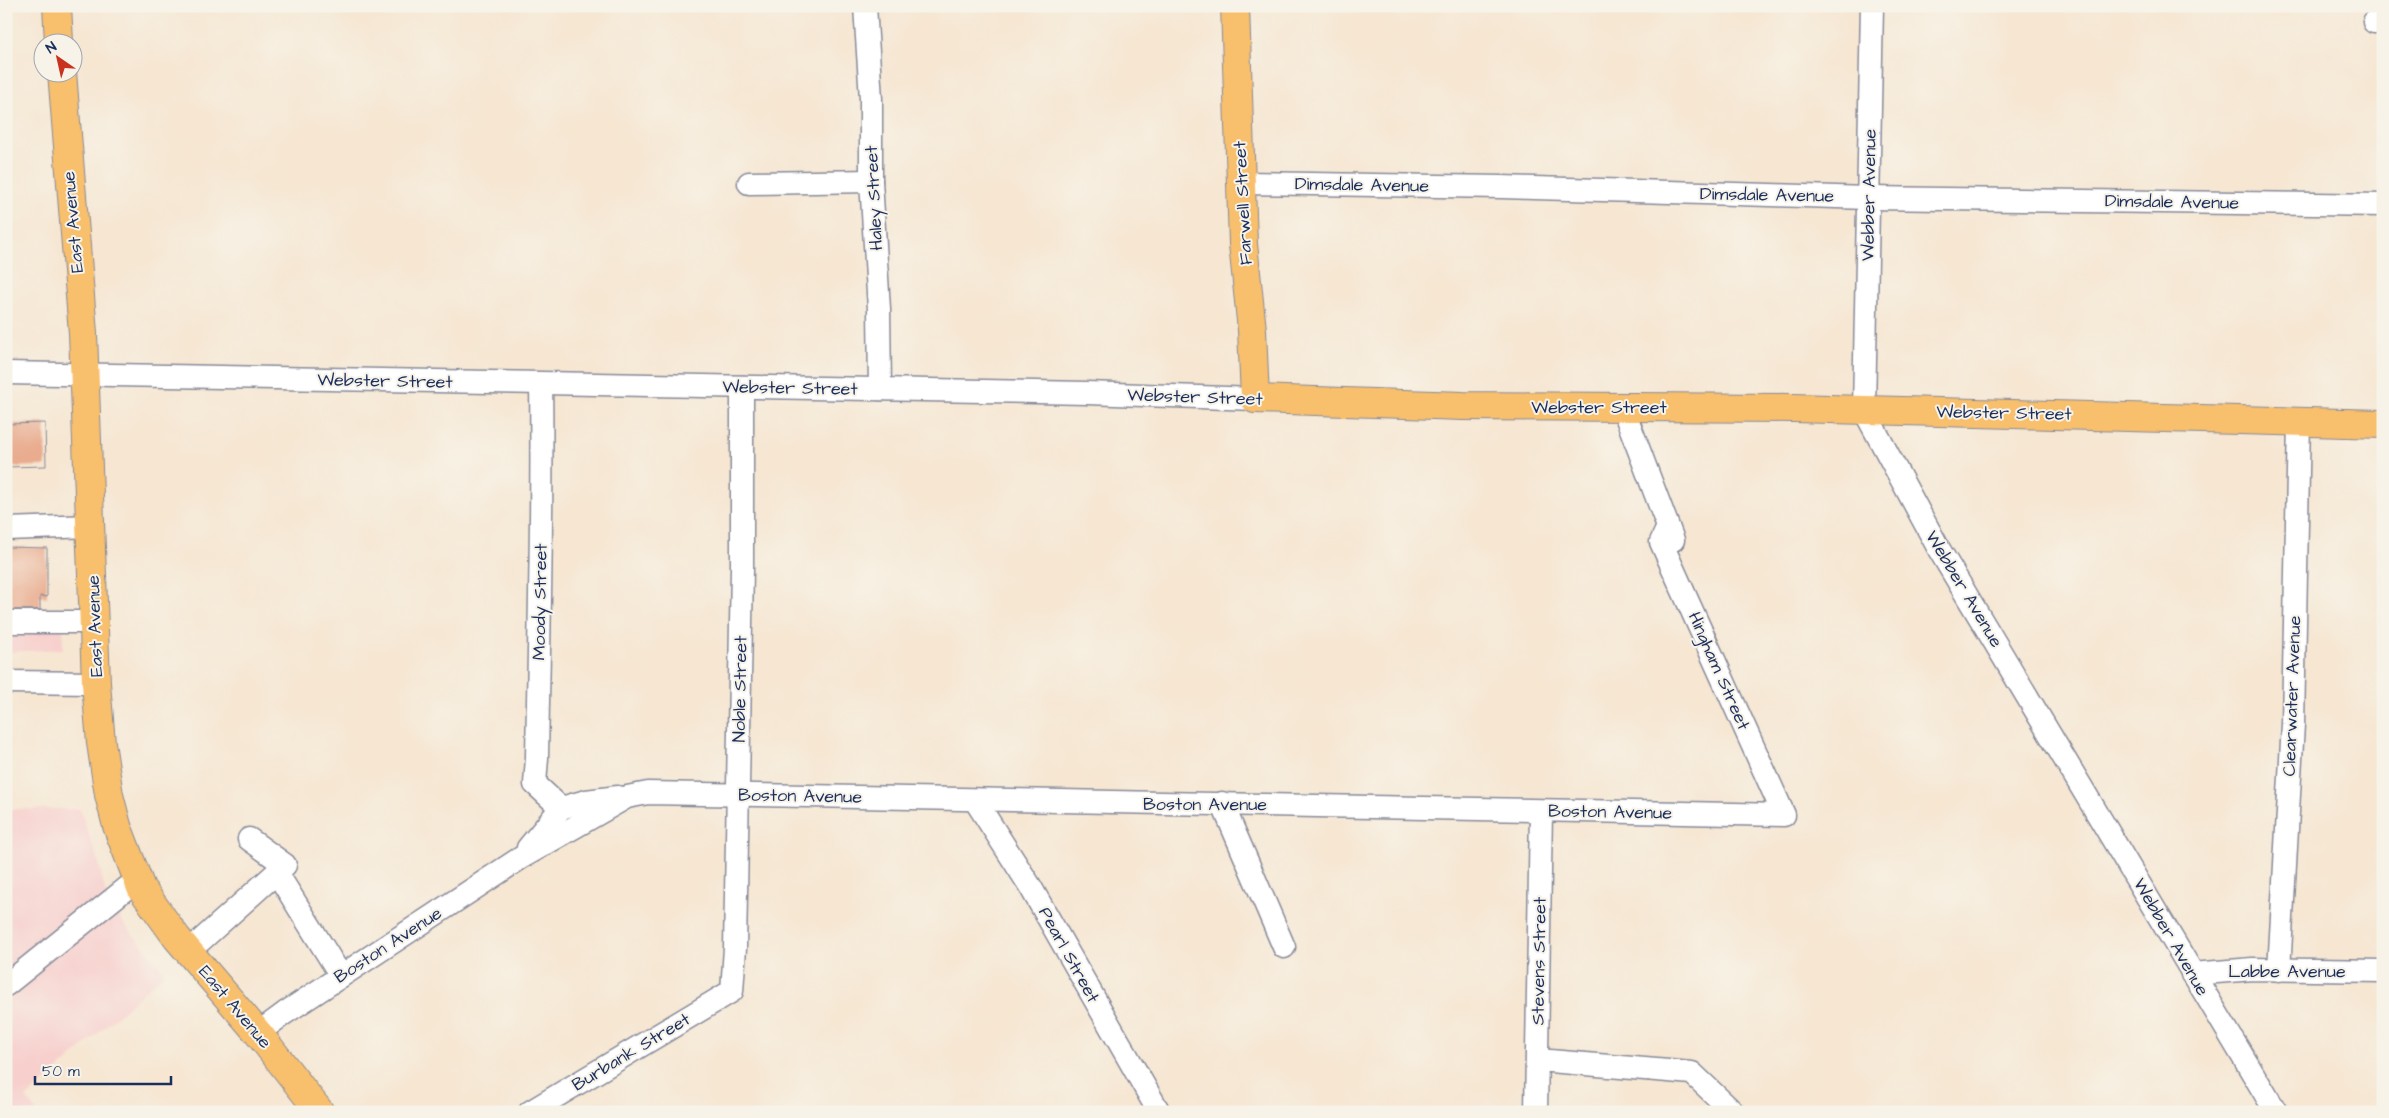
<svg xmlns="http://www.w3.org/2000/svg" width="2389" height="1118" font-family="'Architects Daughter',sans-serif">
<rect width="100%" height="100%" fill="#f7f3e8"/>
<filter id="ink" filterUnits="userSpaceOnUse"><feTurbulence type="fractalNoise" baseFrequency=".02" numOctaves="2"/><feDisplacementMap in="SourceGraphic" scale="10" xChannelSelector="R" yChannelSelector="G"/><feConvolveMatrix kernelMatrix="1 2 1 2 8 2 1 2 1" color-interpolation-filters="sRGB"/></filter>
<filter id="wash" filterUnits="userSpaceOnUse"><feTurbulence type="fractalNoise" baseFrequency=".0096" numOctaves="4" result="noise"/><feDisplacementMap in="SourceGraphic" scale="20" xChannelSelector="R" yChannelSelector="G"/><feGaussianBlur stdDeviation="1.12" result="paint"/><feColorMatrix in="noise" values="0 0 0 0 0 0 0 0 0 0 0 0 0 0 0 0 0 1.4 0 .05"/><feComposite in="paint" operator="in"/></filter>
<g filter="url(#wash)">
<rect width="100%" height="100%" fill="#f6e6d2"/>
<!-- built -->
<g fill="#f7d0ce">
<path d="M 63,629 L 63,649 L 6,652 L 6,631 Z"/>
<path d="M 6,809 L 80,809 L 98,860 L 106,895 L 123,922 L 165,973 L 26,1098 L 37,1112 L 6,1112 Z"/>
</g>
<g id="blocks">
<!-- building -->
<g fill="#e9ac8f">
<path d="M 45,423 L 46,466 L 6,467 L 6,424 Z"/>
<path d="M 6,547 L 47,548 L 47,597 L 40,596 L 40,610 L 6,610 Z"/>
</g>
</g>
</g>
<g filter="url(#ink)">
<use href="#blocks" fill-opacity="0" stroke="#888a98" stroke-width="1"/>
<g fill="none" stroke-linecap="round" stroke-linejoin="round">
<!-- minor casing -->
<g stroke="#888a98" stroke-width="25">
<g id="minor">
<path d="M 865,6 L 871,99 L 871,181 L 879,309 L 880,389"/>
<path d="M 1872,6 L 1864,410 L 1940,551 L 2276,1112"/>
<path d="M 2374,22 L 2383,22"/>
<path d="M 749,183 L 871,181"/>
<path d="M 1241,183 L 1502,187 L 1868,198 L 2383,205"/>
<path d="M 6,373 L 1087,393 L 1255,399"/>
<path d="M 541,384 C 543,509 539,633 537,758 L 535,784 L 561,808"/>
<path d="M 1623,408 L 1673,540"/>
<path d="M 6,529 L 92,526"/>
<path d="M 6,622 L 96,622"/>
<path d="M 6,682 L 96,683"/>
<path d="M 975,800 L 1030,886 L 1159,1112"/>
<path d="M 1222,803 L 1284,947"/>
<path d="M 528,848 L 561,808 L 586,801 L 618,797"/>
<path d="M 277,873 L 341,976"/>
<path d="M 188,952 L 285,865 L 249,839"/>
<path d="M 2279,970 L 2293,724 L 2299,421"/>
<path d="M 2192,974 L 2253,969 L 2383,971"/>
<path d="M 6,985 L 138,879"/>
<path d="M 258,1033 L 285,1013 L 519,859 L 627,797 L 648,793 L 1784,815 L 1661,542 L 1668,527"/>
<path d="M 1538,1060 L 1692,1073 L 1733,1112"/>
<path d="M 530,1112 L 732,991 L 735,948 L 742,569 L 742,387"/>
<path d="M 1536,1112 L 1541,811"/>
</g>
</g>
<!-- major casing -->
<g stroke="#888a98" stroke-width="30">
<g id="major">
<path d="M 57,6 L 59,42"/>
<path d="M 1235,6 L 1243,244 L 1252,330 L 1255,399 L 1463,406 L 1793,408 L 2383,424"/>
<path d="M 62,72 L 83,333 L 96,683 L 101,743 L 109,795 L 117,826 L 141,888 L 177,938 L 258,1033 L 320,1112"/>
</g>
</g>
<!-- minor -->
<use href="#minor" stroke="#fff" stroke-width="22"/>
<!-- major -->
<use href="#major" stroke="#f8bf6c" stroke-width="28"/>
</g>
</g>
<g text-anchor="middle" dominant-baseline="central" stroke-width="4" stroke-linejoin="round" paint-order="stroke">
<!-- street labels -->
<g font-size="18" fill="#1b2f5e" stroke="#f7f3e8">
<text transform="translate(1362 185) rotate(1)">Dimsdale Avenue</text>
<text transform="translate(1767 195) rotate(1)">Dimsdale Avenue</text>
<text transform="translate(1869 195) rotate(-89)">Webber Avenue</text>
<text transform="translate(874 198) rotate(-93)">Haley Street</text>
<text transform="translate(2172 202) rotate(1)">Dimsdale Avenue</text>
<text transform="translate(1243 203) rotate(-93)">Farwell Street</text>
<text transform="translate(73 222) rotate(-95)">East Avenue</text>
<text transform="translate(385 381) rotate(1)">Webster Street</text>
<text transform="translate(790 388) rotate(1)">Webster Street</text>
<text transform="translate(1195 397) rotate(2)">Webster Street</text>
<text x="1599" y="407">Webster Street</text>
<text transform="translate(2004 413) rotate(1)">Webster Street</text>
<text transform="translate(1964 589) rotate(59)">Webber Avenue</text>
<text transform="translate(540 602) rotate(-89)">Moody Street</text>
<text transform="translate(95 626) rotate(-92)">East Avenue</text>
<text transform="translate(1719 671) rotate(66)">Hingham Street</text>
<text transform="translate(740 689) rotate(-89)">Noble Street</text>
<text transform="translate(2292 696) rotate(-88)">Clearwater Avenue</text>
<text transform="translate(800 796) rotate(1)">Boston Avenue</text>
<text x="1205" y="804">Boston Avenue</text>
<text transform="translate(1610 812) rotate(1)">Boston Avenue</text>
<text transform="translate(2171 937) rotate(60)">Webber Avenue</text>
<text transform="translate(388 945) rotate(-33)">Boston Avenue</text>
<text transform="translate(1069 955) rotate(61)">Pearl Street</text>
<text transform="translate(1539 961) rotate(-89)">Stevens Street</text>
<text x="2287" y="971">Labbe Avenue</text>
<text transform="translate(235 1007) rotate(50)">East Avenue</text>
<text transform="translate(631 1052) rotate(-31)">Burbank Street</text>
</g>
</g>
<!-- margin -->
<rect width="2389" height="1118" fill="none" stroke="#f7f3e8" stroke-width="25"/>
<!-- north arrow -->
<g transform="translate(58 58) rotate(326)"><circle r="24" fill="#f7f3e8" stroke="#9fa5b1"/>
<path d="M0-4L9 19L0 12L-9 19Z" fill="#c8321e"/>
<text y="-8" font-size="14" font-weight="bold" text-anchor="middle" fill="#1b2f5e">N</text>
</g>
<!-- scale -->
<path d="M35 1076v8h136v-8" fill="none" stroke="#1b2f5e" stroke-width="2.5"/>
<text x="42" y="1076" font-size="15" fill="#1b2f5e" stroke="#f7f3e8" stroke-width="4" paint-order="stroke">50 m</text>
</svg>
